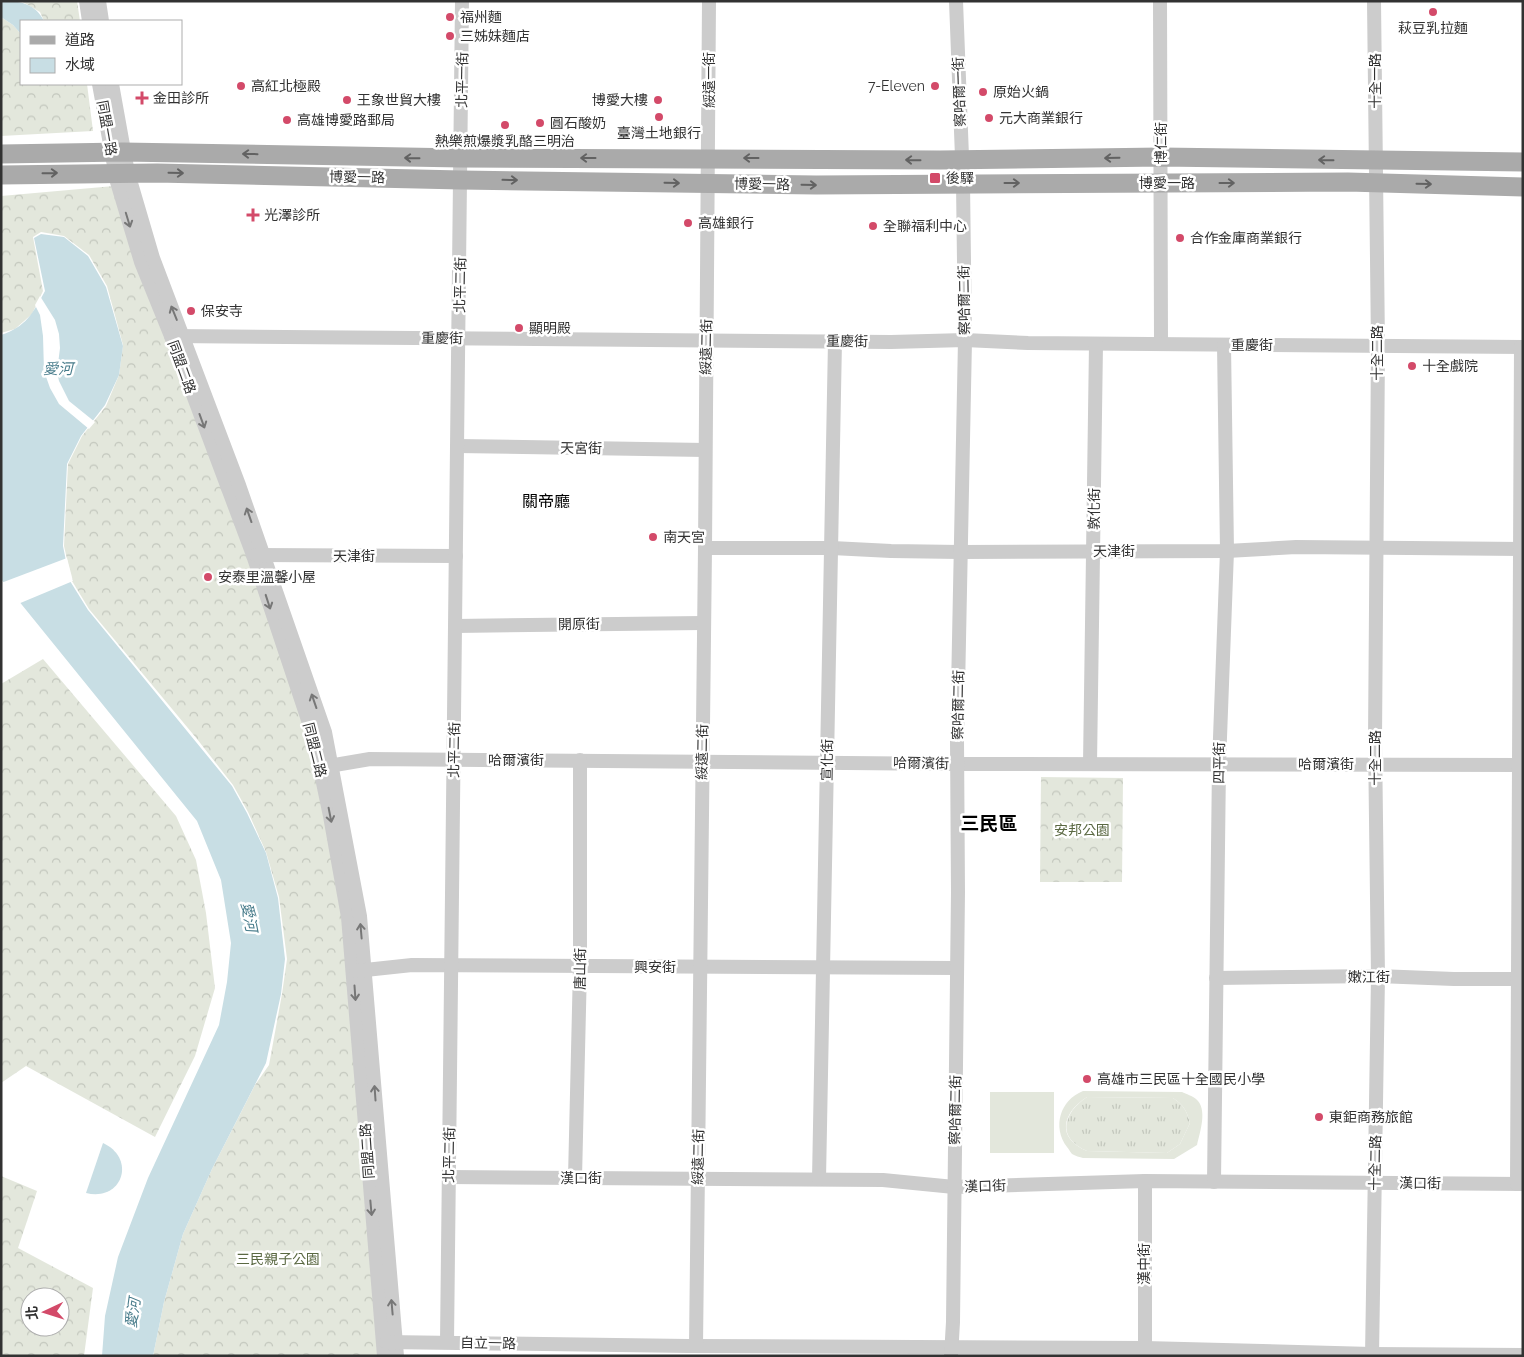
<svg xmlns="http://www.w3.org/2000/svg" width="1524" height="1357" font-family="Raleway,'Noto Sans TC',sans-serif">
<defs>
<pattern id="grass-tufts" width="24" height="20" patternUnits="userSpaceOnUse" patternTransform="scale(1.25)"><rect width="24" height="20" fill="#e3e7dc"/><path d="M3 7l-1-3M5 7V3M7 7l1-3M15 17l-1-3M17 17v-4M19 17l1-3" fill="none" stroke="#c3c7bd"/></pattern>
<pattern id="forest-crowns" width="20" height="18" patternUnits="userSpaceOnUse" patternTransform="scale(1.25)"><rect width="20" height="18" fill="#e3e7dc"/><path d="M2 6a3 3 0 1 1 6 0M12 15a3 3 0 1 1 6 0" fill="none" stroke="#c3c7bd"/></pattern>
</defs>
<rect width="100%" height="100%" fill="#fff"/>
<!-- grass -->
<path fill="url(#grass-tufts)" d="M 1087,1097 L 1173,1098 C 1184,1105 1187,1112 1190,1123 L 1180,1144 L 1167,1153 L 1087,1151 C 1056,1138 1063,1113 1087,1097 Z"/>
<!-- forest -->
<g fill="url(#forest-crowns)" fill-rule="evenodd">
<path d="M 21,1 L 77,1 L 80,21 L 44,21 L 40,12 Z"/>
<path d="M 1,17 L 13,25 L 21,34 L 21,84 L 87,84 L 93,131 L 1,136 Z"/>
<path d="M 114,186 L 305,711 L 353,972 L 384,1356 L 153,1356 L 164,1302 L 183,1234 L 212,1169 L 255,1085 L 269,1065 L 282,994 L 287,959 L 279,897 L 266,852 L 248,812 L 233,785 L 197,739 L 89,609 L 72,581 L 64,546 L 68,464 L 82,436 L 106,406 L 119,375 L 123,345 L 107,286 L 89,255 L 64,236 L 41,232 L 33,237 L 43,291 L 32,314 L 15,329 L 1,333 L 1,196 Z"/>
<path d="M 43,659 L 176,816 L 196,860 L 206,913 L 215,988 L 195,1056 L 155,1137 L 26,1066 L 1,1083 L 1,684 Z"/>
<path d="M 1041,777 L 1123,778 L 1122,882 L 1040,882 Z"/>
<path d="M 1,1176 L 37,1191 L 18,1248 L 93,1288 L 84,1356 L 1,1356 ZM 30,1297 L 60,1297 L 60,1327 L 30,1327 Z"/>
</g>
<!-- pitch -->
<g fill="#e3e7dc" fill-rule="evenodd">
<path d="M 1083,1091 L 1182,1092 C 1186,1094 1193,1096 1196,1099 C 1208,1109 1200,1132 1197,1145 L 1174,1159 L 1083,1158 C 1080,1157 1075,1156 1072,1154 C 1070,1152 1069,1149 1067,1147 C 1052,1127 1060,1100 1083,1091 ZM 1087,1097 L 1173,1098 C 1184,1105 1187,1112 1190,1123 L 1180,1144 L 1167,1153 L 1087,1151 C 1056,1138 1062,1113 1087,1097 Z"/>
<rect x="990" y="1092" width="64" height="61"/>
</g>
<!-- water -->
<g fill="#c8dee4">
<path d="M 1,1 C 20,1 35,3 44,21 L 21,21 L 21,34 L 13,25 L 1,17 Z"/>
<path d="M 41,234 L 64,237 L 88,256 L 106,287 L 123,346 L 119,375 L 105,405 L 81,436 L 67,464 L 63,546 L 70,581 L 88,610 L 232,786 L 247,813 L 266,853 L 278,898 L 285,959 L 281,994 L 266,1063 L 212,1169 L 183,1234 L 164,1302 L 153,1356 L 102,1356 L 105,1316 L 118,1257 L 148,1178 L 219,1025 L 227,982 L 231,943 L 221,880 L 197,821 L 1,579 L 1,335 C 26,327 33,313 45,291 L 34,238 Z"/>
<path d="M 103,1143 C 137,1159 122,1202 86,1193 Z"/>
</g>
<!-- pier -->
<g fill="#fff">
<path d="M 40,296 L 55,320 L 59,334 L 60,348 L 57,372 L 59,381 L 69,401 L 95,422 L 89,429 L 59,404 L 50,388 L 44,371 L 43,336 L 40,315 L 35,305 Z"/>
<path d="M 67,558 L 73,581 L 18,604 L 1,583 Z"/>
</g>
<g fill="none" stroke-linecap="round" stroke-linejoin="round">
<!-- minor -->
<g stroke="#ccc" stroke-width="14">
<path d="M 86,1 L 89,21"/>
<path d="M 99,1 L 102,21"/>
<path d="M 1160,1 L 1161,344"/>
<path d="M 99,84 L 117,182 L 141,262 L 171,336 L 253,555 L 313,735 L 330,816 L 348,917 L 384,1356"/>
<path d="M 112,84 L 128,173 L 153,258 L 239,485 L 325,732 L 360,916 L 397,1356"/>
<path d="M 171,336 L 891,342 L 965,340 L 1028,343 L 1523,347"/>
<path d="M 457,446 L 705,450"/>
<path d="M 705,548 L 832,548 L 891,551 L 960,552 L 1227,551 L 1296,547 L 1523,549"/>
<path d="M 256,555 L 456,556"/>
<path d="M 455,626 L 703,623"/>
<path d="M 1090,764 L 1096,344"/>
<path d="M 323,767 L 370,759 L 958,764 L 1523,765"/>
<path d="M 356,971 L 412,965 L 957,968"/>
<path d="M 1216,978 L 1378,976 L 1454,979 L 1523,979"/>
<path d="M 448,1177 L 883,1180 L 954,1187 L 1145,1181 L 1523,1184"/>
<path d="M 575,1178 L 580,967 L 580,760"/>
<path d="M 819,1179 L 835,341"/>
<path d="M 1214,1182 L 1219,764 L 1227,551 L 1224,345"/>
<path d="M 1517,1184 L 1521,347"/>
<path d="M 386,1342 L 688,1346 L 1145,1348 L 1372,1354 L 1523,1355"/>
<path d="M 447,1342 L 462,1"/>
<path d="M 696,1346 L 705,548 L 709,1"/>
<path d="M 1145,1348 L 1145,1181"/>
<path d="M 951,1356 L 953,1322 L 958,892 L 957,740 L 965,340 L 963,183 L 956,1"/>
<path d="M 1372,1356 L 1378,976 L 1375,741 L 1378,346 L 1374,1"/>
</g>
<!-- major -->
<g stroke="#aaa" stroke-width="19">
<path d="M 1,154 L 123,152 L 461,158 L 940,160 L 1161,157 L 1523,162"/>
<path d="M 1,175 L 157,173 L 461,180 L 816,185 L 1348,182 L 1523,187"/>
</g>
</g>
<!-- one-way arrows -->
<defs><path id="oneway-shaft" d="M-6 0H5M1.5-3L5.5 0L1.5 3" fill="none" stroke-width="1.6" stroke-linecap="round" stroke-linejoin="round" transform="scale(1.25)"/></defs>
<g stroke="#626262">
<use href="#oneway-shaft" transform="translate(250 154) rotate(-179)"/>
<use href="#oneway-shaft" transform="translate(412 158) rotate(-179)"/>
<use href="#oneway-shaft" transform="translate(588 158) rotate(180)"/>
<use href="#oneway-shaft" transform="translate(751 158) rotate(-180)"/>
<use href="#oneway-shaft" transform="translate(1112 158) rotate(179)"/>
<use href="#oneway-shaft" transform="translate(913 160) rotate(-179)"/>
<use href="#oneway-shaft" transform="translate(1326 160) rotate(-179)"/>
<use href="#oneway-shaft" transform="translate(50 173) rotate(-1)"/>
<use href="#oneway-shaft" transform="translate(176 173) rotate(1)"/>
<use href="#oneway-shaft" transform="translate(510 180) rotate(1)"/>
<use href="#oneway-shaft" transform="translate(672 183) rotate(1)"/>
<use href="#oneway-shaft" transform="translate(1012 183)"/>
<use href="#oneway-shaft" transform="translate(1227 183)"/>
<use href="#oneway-shaft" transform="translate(1424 184) rotate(1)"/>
<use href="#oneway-shaft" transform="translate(809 185) rotate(1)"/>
</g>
<g stroke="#777">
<use href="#oneway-shaft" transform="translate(128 220) rotate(73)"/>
<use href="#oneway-shaft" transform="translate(174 313) rotate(-112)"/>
<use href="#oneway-shaft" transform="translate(202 421) rotate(70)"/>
<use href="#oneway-shaft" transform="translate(249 515) rotate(-109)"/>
<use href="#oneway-shaft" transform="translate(268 602) rotate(72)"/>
<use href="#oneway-shaft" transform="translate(314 701) rotate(-109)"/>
<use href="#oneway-shaft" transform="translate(330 815) rotate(79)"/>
<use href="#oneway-shaft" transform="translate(361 931) rotate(-95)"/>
<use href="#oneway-shaft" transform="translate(355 993) rotate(86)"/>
<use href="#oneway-shaft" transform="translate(375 1093) rotate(-94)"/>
<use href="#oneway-shaft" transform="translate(371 1208) rotate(85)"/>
<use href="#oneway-shaft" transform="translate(392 1307) rotate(-95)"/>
</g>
<!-- markers -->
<g fill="#d34a69" stroke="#fff" stroke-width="2">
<circle cx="1433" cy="12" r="5"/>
<circle cx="450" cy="17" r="5"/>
<circle cx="450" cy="36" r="5"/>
<circle cx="241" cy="86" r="5"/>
<circle cx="935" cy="86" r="5"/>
<circle cx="983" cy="92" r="5"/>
<path d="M139.5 90.5h5v5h5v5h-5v5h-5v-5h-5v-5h5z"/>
<circle cx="347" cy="100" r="5"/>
<circle cx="658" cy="100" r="5"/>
<circle cx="659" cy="117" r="5"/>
<circle cx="989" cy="118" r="5"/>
<circle cx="287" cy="120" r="5"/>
<circle cx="540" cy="123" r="5"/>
<circle cx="505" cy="125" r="5"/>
<rect x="929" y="172" width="12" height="12" rx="2.5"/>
<path d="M250.5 207.5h5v5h5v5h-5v5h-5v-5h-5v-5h5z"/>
<circle cx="688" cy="223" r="5"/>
<circle cx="873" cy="226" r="5"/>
<circle cx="1180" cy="238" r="5"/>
<circle cx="191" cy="311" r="5"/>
<circle cx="519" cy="328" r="5"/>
<circle cx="1412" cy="366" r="5"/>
<circle cx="653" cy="537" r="5"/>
<circle cx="208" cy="577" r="5"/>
<circle cx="1087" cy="1079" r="5"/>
<circle cx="1319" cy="1117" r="5"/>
</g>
<g text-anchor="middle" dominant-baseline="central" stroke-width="5" stroke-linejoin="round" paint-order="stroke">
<!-- poi labels -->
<g font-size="14" fill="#323232" stroke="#fff" text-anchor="start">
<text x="460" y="17">福州麵</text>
<text x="1433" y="28" text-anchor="middle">萩豆乳拉麵</text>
<text x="460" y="36">三姊妹麵店</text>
<text x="251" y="86">高紅北極殿</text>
<text x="925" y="86" text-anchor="end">7-Eleven</text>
<text x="993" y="92">原始火鍋</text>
<text x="153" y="98">金田診所</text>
<text x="357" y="100">王象世貿大樓</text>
<text x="648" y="100" text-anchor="end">博愛大樓</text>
<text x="999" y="118">元大商業銀行</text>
<text x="297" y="120">高雄博愛路郵局</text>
<text x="550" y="123">圓石酸奶</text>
<text x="659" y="133" text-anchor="middle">臺灣土地銀行</text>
<text x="505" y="141" text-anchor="middle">熱樂煎爆漿乳酪三明治</text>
<text x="946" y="178">後驛</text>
<text x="264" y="215">光澤診所</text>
<text x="698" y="223">高雄銀行</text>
<text x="883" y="226">全聯福利中心</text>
<text x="1190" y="238">合作金庫商業銀行</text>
<text x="201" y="311">保安寺</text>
<text x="529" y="328">顯明殿</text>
<text x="1422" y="366">十全戲院</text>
<text x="663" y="537">南天宮</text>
<text x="218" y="577">安泰里溫馨小屋</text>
<text x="1097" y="1079">高雄市三民區十全國民小學</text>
<text x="1329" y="1117">東鉅商務旅館</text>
</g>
<!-- street labels -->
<g font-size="14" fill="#323232" stroke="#fff">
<text transform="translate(462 80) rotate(-89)">北平一街</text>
<text transform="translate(709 80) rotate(-90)">綏遠一街</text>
<text transform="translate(1375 81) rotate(-90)">十全一路</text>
<text transform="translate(959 92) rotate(-92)">察哈爾一街</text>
<text transform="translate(107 128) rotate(80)">同盟一路</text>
<text transform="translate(1161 143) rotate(-90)">博仁街</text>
<text transform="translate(357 177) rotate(1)">博愛一路</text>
<text x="1167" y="183">博愛一路</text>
<text transform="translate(762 184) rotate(1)">博愛一路</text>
<text transform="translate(460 285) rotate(-89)">北平二街</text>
<text transform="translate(964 300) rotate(-91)">察哈爾二街</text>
<text transform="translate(442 338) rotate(1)">重慶街</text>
<text transform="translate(847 341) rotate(1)">重慶街</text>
<text x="1252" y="345">重慶街</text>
<text transform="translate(706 347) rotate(-89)">綏遠二街</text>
<text transform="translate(1377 353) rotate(-90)">十全二路</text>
<text transform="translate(182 367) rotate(70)">同盟二路</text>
<text transform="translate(581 448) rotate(1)">天宮街</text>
<text transform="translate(1094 509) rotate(-89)">敦化街</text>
<text x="1114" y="551">天津街</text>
<text x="354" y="556">天津街</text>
<text transform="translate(579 624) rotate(-1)">開原街</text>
<text transform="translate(958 705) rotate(-89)">察哈爾二街</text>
<text transform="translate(315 750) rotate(76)">同盟二路</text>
<text transform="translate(454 750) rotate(-89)">北平二街</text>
<text transform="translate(702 752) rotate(-89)">綏遠二街</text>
<text transform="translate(1375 758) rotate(-90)">十全二路</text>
<text x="516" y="760">哈爾濱街</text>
<text transform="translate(827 760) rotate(-89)">宣化街</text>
<text transform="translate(921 763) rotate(1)">哈爾濱街</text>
<text transform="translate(1219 763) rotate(-89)">四平街</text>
<text x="1326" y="764">哈爾濱街</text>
<text x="655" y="967">興安街</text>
<text transform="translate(580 969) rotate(-89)">唐山街</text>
<text x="1369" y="977">嫩江街</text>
<text transform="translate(955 1110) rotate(-89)">察哈爾二街</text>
<text transform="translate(367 1151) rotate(-94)">同盟二路</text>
<text transform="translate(449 1155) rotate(-89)">北平二街</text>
<text transform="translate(698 1157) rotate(-89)">綏遠二街</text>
<text transform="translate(1375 1163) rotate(-89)">十全二路</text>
<text x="581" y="1178">漢口街</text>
<text transform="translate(1420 1183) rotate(1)">漢口街</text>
<text transform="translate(985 1186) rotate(-2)">漢口街</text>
<text transform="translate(1144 1264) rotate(-90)">漢中街</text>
<text transform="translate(488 1343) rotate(1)">自立一路</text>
</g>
<!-- park labels -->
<g font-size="14" fill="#5b6943" stroke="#fff">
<text x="1082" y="830">安邦公園</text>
<text x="278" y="1259">三民親子公園</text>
</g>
<!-- water labels -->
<g font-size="15" font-style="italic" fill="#487c8b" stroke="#fff">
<text x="58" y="369">愛河</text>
<text transform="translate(249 917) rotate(79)">愛河</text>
<text transform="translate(133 1313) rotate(-82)">愛河</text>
</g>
<!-- quarter labels -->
<g font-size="16" fill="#000" stroke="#fff">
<text x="546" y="501">關帝廳</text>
</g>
<!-- district labels -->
<g font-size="19" font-weight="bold" fill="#000" stroke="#fff">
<text x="989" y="823">三民區</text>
</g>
</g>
<!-- border -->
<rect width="1524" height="1357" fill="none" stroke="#323232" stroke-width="5"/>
<!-- legend -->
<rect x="20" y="20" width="162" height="65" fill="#ffffff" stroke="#adadad"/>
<rect x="30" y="36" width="25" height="8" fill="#aaaaaa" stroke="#adadad"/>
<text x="65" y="45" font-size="15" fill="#323232">道路</text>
<rect x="30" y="58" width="25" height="15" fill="#c8dee4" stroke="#adadad"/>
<text x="65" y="70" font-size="15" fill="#323232">水域</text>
<!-- north arrow -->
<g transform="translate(45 1312) rotate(266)"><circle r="24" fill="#ffffff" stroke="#adadad"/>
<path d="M0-4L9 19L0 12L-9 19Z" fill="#d34a69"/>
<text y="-8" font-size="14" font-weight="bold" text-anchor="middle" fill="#323232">北</text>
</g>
</svg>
